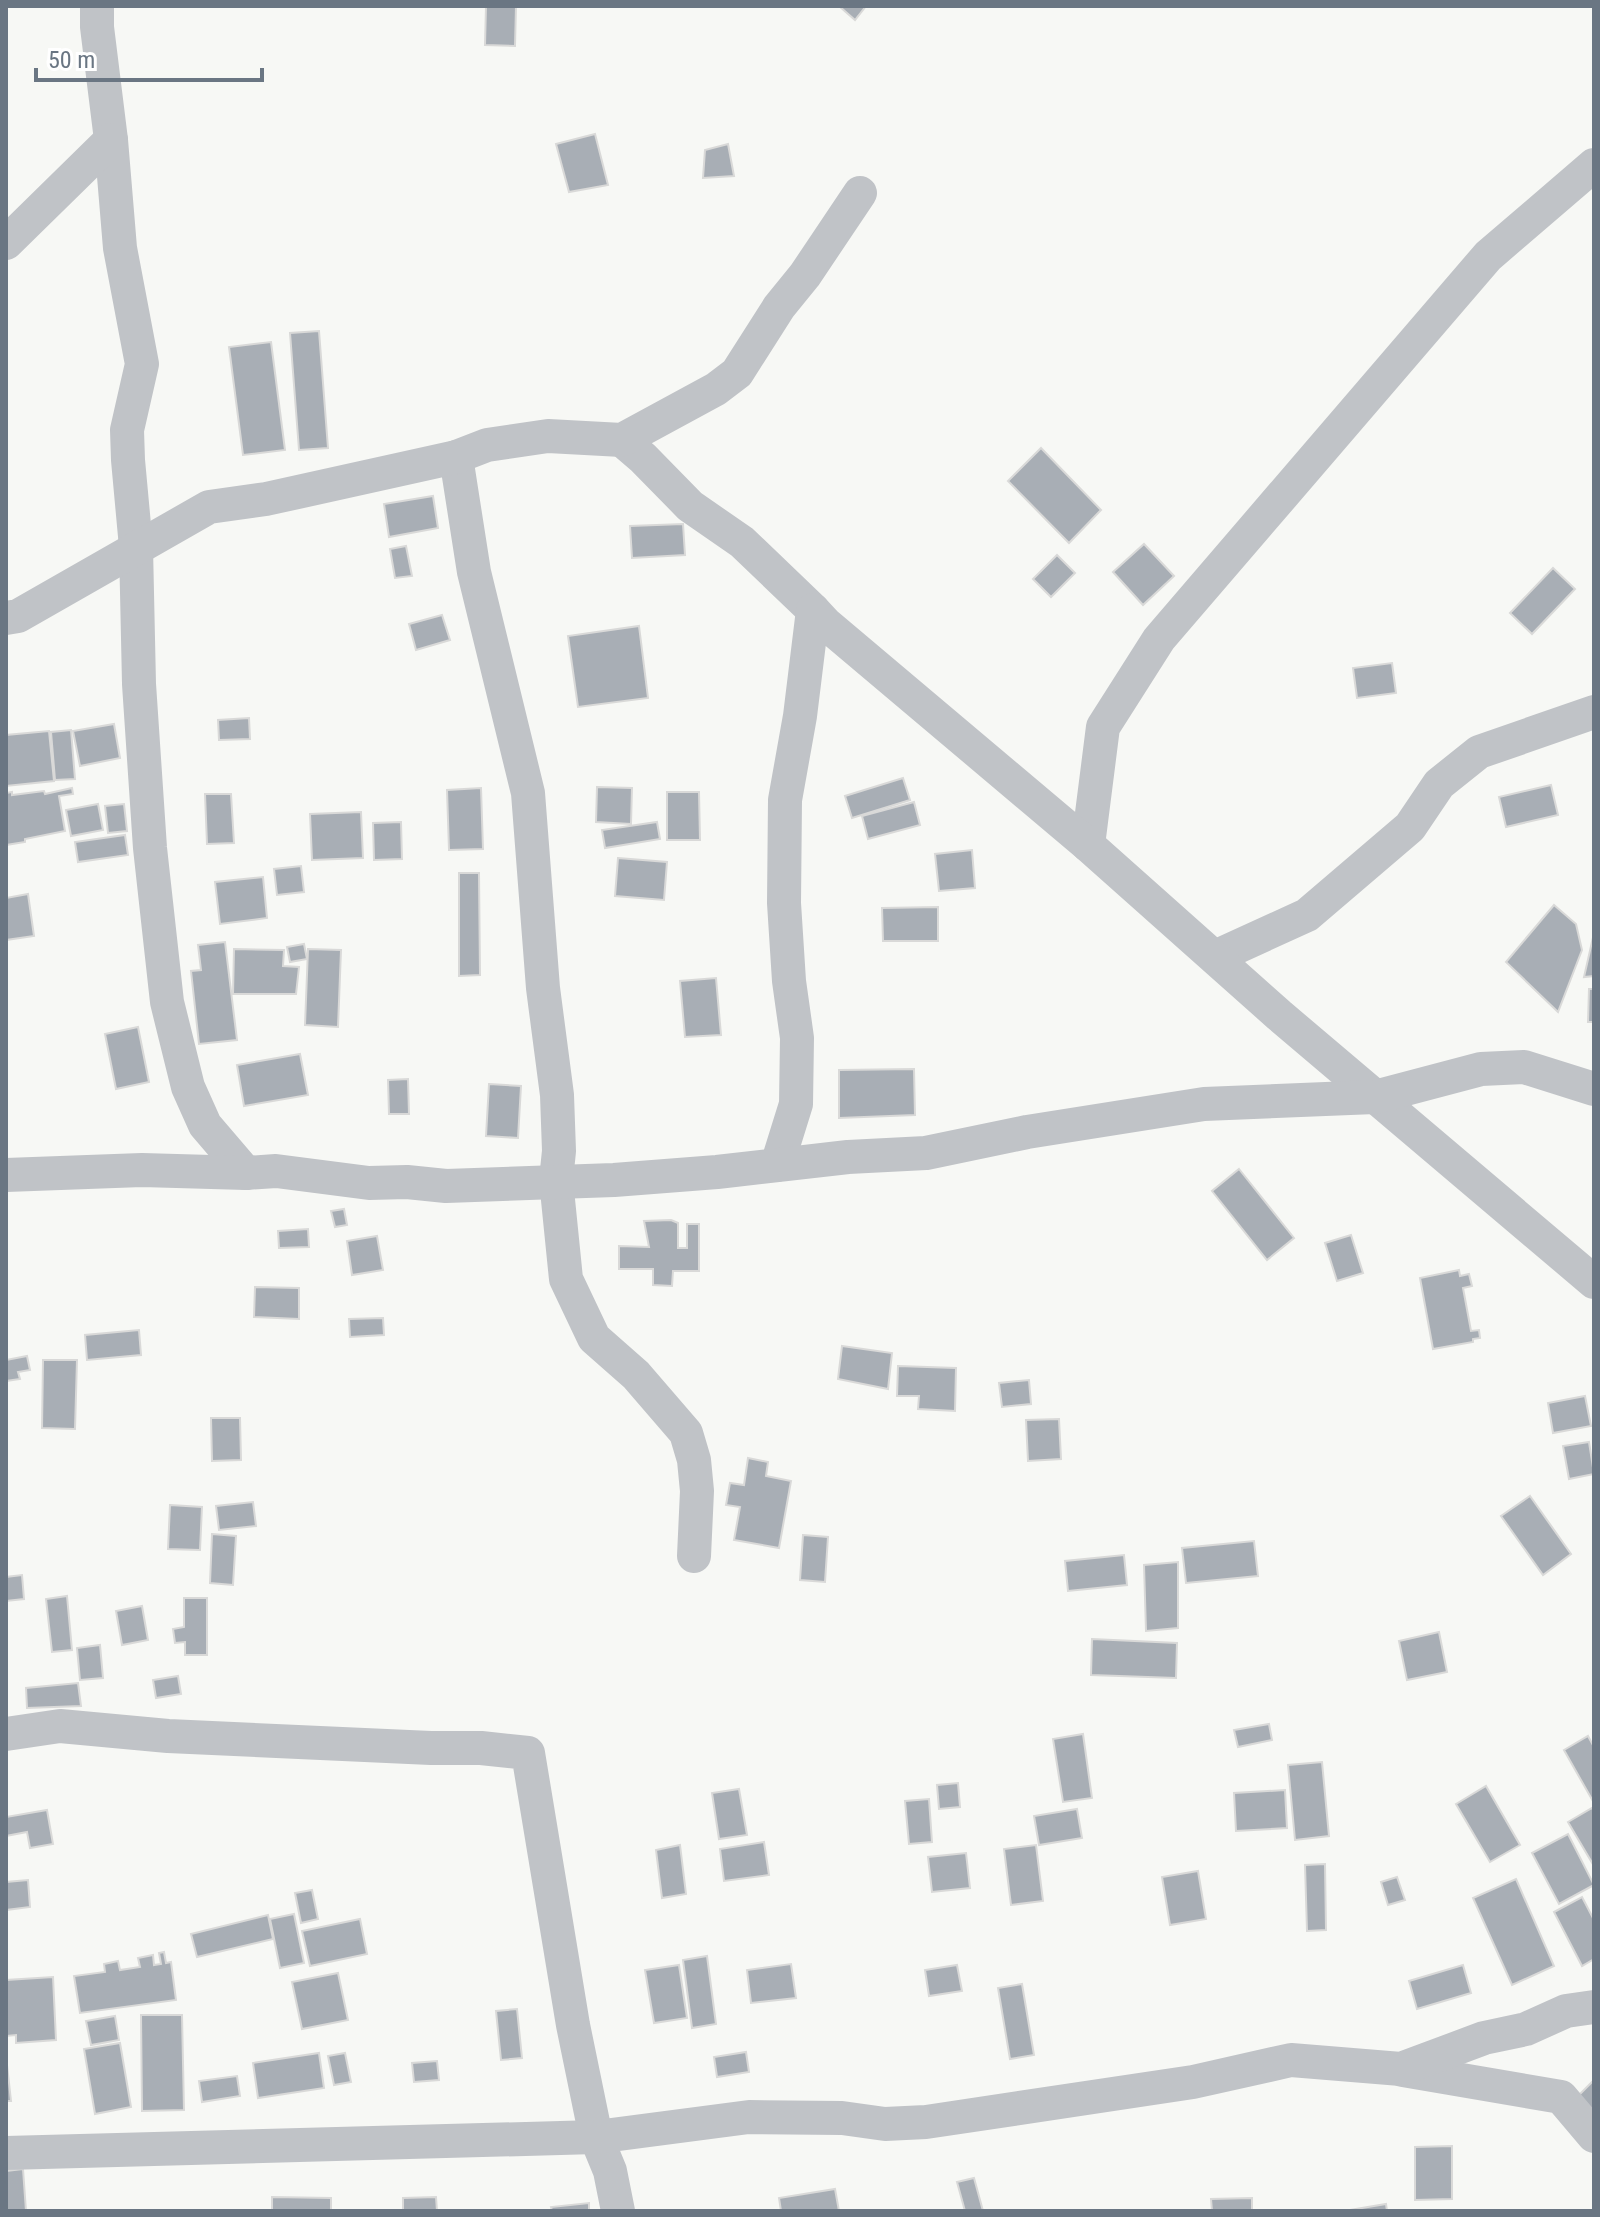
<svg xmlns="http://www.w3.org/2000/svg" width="1600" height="2217" font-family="'Roboto Condensed',sans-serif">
<rect width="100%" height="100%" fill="#f7f8f5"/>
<!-- building -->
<g fill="#a8aeb5" stroke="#d9d9d8" stroke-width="2">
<path d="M 486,6 L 516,6 L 515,46 L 485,45 Z"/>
<path d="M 839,6 L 866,6 L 855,20 Z"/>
<path d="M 595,134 L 608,185 L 569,192 L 556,144 Z"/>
<path d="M 728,144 L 734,176 L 703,178 L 705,150 Z"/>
<path d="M 319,331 L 328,448 L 299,450 L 290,333 Z"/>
<path d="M 271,342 L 285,450 L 243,455 L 229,347 Z"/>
<path d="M 1041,448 L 1101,510 L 1069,543 L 1008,481 Z"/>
<path d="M 433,496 L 438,528 L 389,537 L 384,504 Z"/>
<path d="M 683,524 L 685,555 L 632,558 L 630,526 Z"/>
<path d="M 1144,544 L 1174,576 L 1143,605 L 1113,572 Z"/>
<path d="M 406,546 L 412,576 L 395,578 L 390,549 Z"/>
<path d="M 1057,555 L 1075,573 L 1051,597 L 1033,579 Z"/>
<path d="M 1553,568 L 1575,589 L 1532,634 L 1510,613 Z"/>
<path d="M 442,615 L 450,640 L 416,650 L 409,624 Z"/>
<path d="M 639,626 L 648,698 L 578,707 L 568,636 Z"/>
<path d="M 1392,663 L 1396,693 L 1357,698 L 1353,668 Z"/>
<path d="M 249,718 L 250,739 L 219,740 L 218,720 Z"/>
<path d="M 114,724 L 120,758 L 80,766 L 73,731 Z"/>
<path d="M 71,730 L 75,779 L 55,780 L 51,732 Z"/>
<path d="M 49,731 L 54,781 L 6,786 L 6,735 Z"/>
<path d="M 903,778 L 910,800 L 852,818 L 845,796 Z"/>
<path d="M 1551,785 L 1558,815 L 1506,827 L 1499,797 Z"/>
<path d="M 597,787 L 632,788 L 631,824 L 596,822 Z"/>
<path d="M 72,788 L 73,794 L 59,796 L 65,831 L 25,839 L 25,842 L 6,845 L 6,793 L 12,792 L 12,795 L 44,791 L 45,794 Z"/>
<path d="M 481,788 L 483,849 L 449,850 L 447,790 Z"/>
<path d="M 667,792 L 699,792 L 700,840 L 667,840 Z"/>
<path d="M 205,794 L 231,794 L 234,843 L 207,844 Z"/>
<path d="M 914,802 L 920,825 L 868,839 L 862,816 Z"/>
<path d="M 98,804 L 103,830 L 71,836 L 66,810 Z"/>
<path d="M 124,804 L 127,831 L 108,833 L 105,806 Z"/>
<path d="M 361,812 L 363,858 L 312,860 L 310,814 Z"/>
<path d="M 401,822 L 402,859 L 374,860 L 373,823 Z"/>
<path d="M 657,822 L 660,839 L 605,848 L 602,830 Z"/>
<path d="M 125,835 L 128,855 L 78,862 L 75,842 Z"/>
<path d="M 972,850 L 975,888 L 939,891 L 935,854 Z"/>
<path d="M 618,858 L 667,862 L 664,900 L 615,896 Z"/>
<path d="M 301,866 L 304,892 L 277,895 L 274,869 Z"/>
<path d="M 459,873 L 479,873 L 480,975 L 459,976 Z"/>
<path d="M 263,877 L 267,918 L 220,924 L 215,882 Z"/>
<path d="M 28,894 L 34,936 L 6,940 L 6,898 Z"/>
<path d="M 1554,905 L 1576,924 L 1582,950 L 1558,1012 L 1506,962 Z"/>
<path d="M 938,907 L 938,941 L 883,941 L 882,908 Z"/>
<path d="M 1594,933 L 1594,976 L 1584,977 Z"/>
<path d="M 225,942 L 237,1040 L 199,1044 L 191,971 L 201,970 L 198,945 Z"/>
<path d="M 304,944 L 307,959 L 290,962 L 287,947 Z"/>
<path d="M 234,949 L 284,950 L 283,966 L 299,967 L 296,994 L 233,994 Z"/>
<path d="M 308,949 L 341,950 L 338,1027 L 305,1025 Z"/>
<path d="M 716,978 L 721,1035 L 685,1037 L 680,981 Z"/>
<path d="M 1589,989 L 1594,989 L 1594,1022 L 1588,1022 Z"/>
<path d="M 138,1027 L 149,1082 L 116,1089 L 105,1034 Z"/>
<path d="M 300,1054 L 308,1095 L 244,1106 L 237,1065 Z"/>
<path d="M 914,1069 L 915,1115 L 839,1118 L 839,1070 Z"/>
<path d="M 408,1079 L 409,1114 L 389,1114 L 388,1080 Z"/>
<path d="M 489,1084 L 521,1086 L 518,1138 L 486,1136 Z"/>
<path d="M 1239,1169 L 1294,1238 L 1267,1260 L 1212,1191 Z"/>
<path d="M 344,1209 L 347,1225 L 335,1227 L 331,1211 Z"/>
<path d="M 671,1220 L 678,1223 L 678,1248 L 687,1248 L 687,1224 L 699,1224 L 699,1271 L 673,1271 L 672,1286 L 653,1285 L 653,1269 L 619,1269 L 619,1246 L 649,1247 L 644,1221 Z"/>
<path d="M 308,1229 L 309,1247 L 279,1248 L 278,1231 Z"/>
<path d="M 1351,1235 L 1363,1273 L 1337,1281 L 1325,1243 Z"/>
<path d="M 377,1236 L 383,1270 L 352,1275 L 347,1241 Z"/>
<path d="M 1459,1270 L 1460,1276 L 1469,1274 L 1472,1286 L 1463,1288 L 1471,1331 L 1479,1330 L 1480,1338 L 1473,1339 L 1473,1342 L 1433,1349 L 1420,1278 Z"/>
<path d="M 255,1287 L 299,1288 L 299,1319 L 254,1317 Z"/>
<path d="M 383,1318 L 384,1335 L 350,1337 L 349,1319 Z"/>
<path d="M 139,1330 L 141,1355 L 87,1360 L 85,1335 Z"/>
<path d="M 842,1346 L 892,1353 L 888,1389 L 838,1379 Z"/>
<path d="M 27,1356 L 30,1370 L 18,1372 L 20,1379 L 6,1381 L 6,1360 Z"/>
<path d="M 43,1360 L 77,1360 L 75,1429 L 42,1428 Z"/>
<path d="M 898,1366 L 956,1368 L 955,1411 L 918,1409 L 919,1396 L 897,1396 Z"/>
<path d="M 1029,1380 L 1031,1404 L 1002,1407 L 999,1383 Z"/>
<path d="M 1585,1396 L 1591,1426 L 1553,1433 L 1548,1403 Z"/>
<path d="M 211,1418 L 240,1418 L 241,1460 L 212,1461 Z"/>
<path d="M 1059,1419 L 1061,1459 L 1028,1461 L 1026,1420 Z"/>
<path d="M 1589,1442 L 1594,1474 L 1569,1479 L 1563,1446 Z"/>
<path d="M 748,1458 L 768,1462 L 766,1476 L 791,1481 L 779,1548 L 734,1540 L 740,1507 L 726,1505 L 730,1483 L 744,1485 Z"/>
<path d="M 1530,1496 L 1571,1554 L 1543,1575 L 1501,1516 Z"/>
<path d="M 253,1502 L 256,1526 L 219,1530 L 216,1506 Z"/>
<path d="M 170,1505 L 202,1507 L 200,1550 L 168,1549 Z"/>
<path d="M 212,1534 L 236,1536 L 233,1585 L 210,1583 Z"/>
<path d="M 803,1535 L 828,1537 L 825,1582 L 800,1580 Z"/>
<path d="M 1254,1541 L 1258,1576 L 1186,1583 L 1182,1548 Z"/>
<path d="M 1124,1555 L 1127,1585 L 1068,1591 L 1065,1561 Z"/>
<path d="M 1178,1562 L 1178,1628 L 1146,1631 L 1144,1565 Z"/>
<path d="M 22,1575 L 24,1599 L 6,1601 L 6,1577 Z"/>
<path d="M 67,1596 L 72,1650 L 52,1652 L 46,1599 Z"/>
<path d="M 184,1598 L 207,1598 L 207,1655 L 185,1655 L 185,1642 L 175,1643 L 173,1629 L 184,1627 Z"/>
<path d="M 142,1606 L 148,1640 L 122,1645 L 116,1611 Z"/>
<path d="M 1439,1632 L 1447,1672 L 1407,1680 L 1399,1641 Z"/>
<path d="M 1092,1639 L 1177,1643 L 1176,1678 L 1091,1675 Z"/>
<path d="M 100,1645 L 103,1678 L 80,1680 L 77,1648 Z"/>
<path d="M 178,1676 L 181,1694 L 156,1698 L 153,1680 Z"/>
<path d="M 78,1683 L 81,1706 L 27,1708 L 26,1688 Z"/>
<path d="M 1269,1724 L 1272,1740 L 1238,1747 L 1234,1730 Z"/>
<path d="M 1083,1734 L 1092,1798 L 1063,1802 L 1053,1739 Z"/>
<path d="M 1588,1736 L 1594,1747 L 1594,1803 L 1564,1750 Z"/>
<path d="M 1322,1762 L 1329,1836 L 1295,1840 L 1288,1765 Z"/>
<path d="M 958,1783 L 960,1807 L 939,1809 L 937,1785 Z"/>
<path d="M 1486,1786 L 1520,1845 L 1490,1862 L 1456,1804 Z"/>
<path d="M 739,1789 L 747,1835 L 719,1839 L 712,1793 Z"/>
<path d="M 1285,1790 L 1287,1828 L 1236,1831 L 1234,1793 Z"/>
<path d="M 929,1799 L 932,1842 L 909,1844 L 905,1801 Z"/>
<path d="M 1592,1808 L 1594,1812 L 1594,1866 L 1568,1822 Z"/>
<path d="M 1077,1809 L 1082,1838 L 1039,1845 L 1034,1816 Z"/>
<path d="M 47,1810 L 53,1844 L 30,1848 L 27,1832 L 6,1836 L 6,1817 Z"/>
<path d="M 1568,1834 L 1594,1885 L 1559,1904 L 1532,1853 Z"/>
<path d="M 764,1842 L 769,1875 L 724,1881 L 720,1849 Z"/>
<path d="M 680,1845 L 686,1894 L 662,1898 L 656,1850 Z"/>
<path d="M 1036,1845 L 1043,1901 L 1011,1905 L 1004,1849 Z"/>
<path d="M 966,1853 L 970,1888 L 932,1892 L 928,1857 Z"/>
<path d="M 1325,1864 L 1326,1930 L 1307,1931 L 1305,1865 Z"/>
<path d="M 1198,1871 L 1206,1919 L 1170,1925 L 1162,1877 Z"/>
<path d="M 1397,1877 L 1405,1900 L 1388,1905 L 1381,1882 Z"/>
<path d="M 1516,1879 L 1554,1966 L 1512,1985 L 1473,1898 Z"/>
<path d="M 28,1880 L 30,1907 L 6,1910 L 6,1882 Z"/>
<path d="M 312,1890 L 318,1919 L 301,1923 L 295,1893 Z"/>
<path d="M 1582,1897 L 1594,1920 L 1594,1959 L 1582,1966 L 1554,1912 Z"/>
<path d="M 294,1914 L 304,1963 L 280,1968 L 270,1919 Z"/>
<path d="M 268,1915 L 273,1939 L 197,1957 L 191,1934 Z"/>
<path d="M 360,1919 L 367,1954 L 310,1966 L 302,1931 Z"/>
<path d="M 164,1952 L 166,1963 L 171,1962 L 176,2000 L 80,2013 L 74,1976 L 105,1972 L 104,1964 L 118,1961 L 120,1970 L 140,1967 L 138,1958 L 153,1955 L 154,1965 L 161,1964 L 159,1953 Z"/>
<path d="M 707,1956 L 716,2024 L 692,2028 L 683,1960 Z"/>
<path d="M 791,1964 L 796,1998 L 751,2003 L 747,1970 Z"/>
<path d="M 679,1965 L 687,2018 L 654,2023 L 645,1970 Z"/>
<path d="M 957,1965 L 962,1991 L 929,1996 L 925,1970 Z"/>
<path d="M 1463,1965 L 1471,1993 L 1417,2009 L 1409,1981 Z"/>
<path d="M 338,1973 L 348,2020 L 302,2029 L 292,1982 Z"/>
<path d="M 53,1977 L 56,2040 L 16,2043 L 16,2035 L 6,2036 L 6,1980 Z"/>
<path d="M 1022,1984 L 1034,2055 L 1010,2059 L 998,1988 Z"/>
<path d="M 517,2009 L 522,2058 L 501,2060 L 496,2011 Z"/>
<path d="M 141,2015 L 182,2015 L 184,2110 L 142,2111 Z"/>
<path d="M 115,2016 L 119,2040 L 91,2045 L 86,2021 Z"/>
<path d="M 120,2043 L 131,2107 L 95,2114 L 84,2049 Z"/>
<path d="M 746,2052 L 749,2072 L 717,2077 L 714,2057 Z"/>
<path d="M 319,2053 L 324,2088 L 258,2098 L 253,2063 Z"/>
<path d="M 345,2053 L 351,2082 L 334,2085 L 328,2056 Z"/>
<path d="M 6,2056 L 11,2101 L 6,2101 Z"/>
<path d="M 437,2061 L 439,2080 L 414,2082 L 412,2063 Z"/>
<path d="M 237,2076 L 240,2096 L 202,2102 L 199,2081 Z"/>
<path d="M 1594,2080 L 1594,2117 L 1576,2098 Z"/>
<path d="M 1452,2146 L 1452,2199 L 1415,2200 L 1415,2147 Z"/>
<path d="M 23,2169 L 26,2211 L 6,2211 L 6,2171 Z"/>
<path d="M 974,2178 L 983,2211 L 965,2211 L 957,2182 Z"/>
<path d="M 835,2189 L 839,2211 L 781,2211 L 779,2198 Z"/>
<path d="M 272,2197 L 331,2198 L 331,2211 L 272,2211 Z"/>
<path d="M 436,2197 L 437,2211 L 403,2211 L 403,2198 Z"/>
<path d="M 1252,2198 L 1252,2211 L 1212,2211 L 1211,2199 Z"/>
<path d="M 589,2203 L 589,2211 L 552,2211 L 551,2207 Z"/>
<path d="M 1386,2204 L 1387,2211 L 1344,2211 Z"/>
</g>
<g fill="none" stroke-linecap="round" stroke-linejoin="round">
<!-- minor -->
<g stroke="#c0c3c7" stroke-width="34">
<path d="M 97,6 L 97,27 L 111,140 L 120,248 L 142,364 L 127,430 L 128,460 L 136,547 L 139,684 L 150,848 L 167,1002 L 188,1087 L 205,1125 L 246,1173"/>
<path d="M 6,243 L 111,140"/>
<path d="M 622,440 L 643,458 L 690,506 L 742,542 L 813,610"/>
<path d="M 456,457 L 474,572 L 528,793 L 543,988 L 557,1095 L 559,1151 L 556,1180 L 566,1279 L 594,1338 L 636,1375 L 686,1433 L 694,1460 L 697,1491 L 694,1556"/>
<path d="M 6,618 L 18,616 L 209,507 L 266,499 L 456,457 L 487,445 L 548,436 L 622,440 L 716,389 L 737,373 L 779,307 L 805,275 L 860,193"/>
<path d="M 1088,845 L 1103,727 L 1159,639 L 1488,256 L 1594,165"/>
<path d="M 1215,957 L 1307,915 L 1410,827 L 1439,784 L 1479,752 L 1594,712"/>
<path d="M 777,1165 L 796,1104 L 797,1038 L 789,981 L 784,903 L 785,800 L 800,716 L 813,610 L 826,624 L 1088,845 L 1279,1015 L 1594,1282"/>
<path d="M 6,1175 L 142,1170 L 246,1173 L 276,1171 L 369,1183 L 407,1182 L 446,1186 L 614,1180 L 717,1172 L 848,1157 L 926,1153 L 1027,1132 L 1204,1104 L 1375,1097 L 1481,1069 L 1524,1067 L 1594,1089"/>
<path d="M 6,1734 L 60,1726 L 168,1736 L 431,1748 L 481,1748 L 528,1753 L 573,2025 L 596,2137 L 610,2171 L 618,2211"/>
<path d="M 1403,2070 L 1561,2097 L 1594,2136"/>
<path d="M 6,2153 L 596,2137 L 749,2117 L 842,2118 L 885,2124 L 926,2122 L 1193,2082 L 1291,2060 L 1401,2069 L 1484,2038 L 1526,2029 L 1566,2011 L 1594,2007"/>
</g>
</g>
<!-- border -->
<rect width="1600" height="2217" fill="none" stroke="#6a7683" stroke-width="16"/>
<!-- scale -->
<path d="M36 68v12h226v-12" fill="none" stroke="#6a7683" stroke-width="4"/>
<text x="48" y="68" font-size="24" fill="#6a7683" stroke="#ffffff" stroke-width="6" paint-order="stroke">50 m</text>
</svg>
